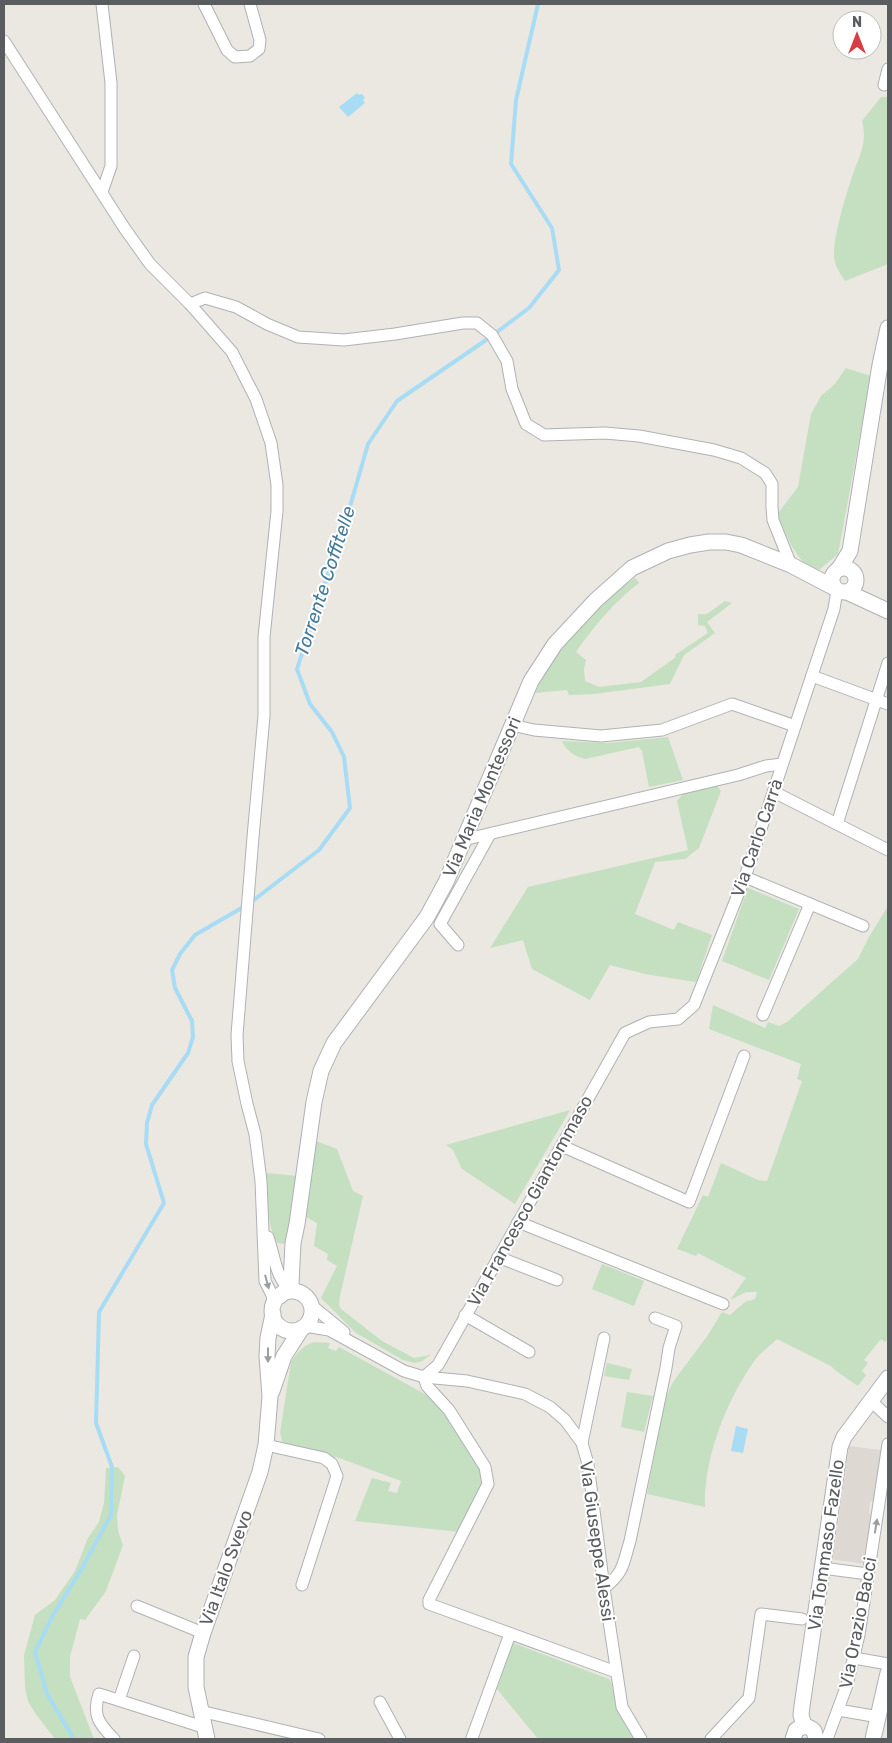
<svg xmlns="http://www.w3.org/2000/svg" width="892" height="1743" font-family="Rubik,sans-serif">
<rect width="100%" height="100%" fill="#ebe7e1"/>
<!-- education -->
<path fill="#ddd9d2" d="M 849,1446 L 881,1450 L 874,1500 L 870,1502 L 869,1513 L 872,1516 L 865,1564 L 830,1559 L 833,1545 L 835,1544 Z"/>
<!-- green -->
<g fill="#c4e0c0">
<path d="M 881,97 L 888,97 L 888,264 L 845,281 C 840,273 834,265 834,256 C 833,238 846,194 852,177 C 859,156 868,144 862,121 Z"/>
<path d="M 846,368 L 871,376 L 838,554 L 819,570 L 804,563 L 799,557 L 791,545 L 779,518 L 779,512 L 798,487 L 811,414 L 821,396 L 835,384 Z"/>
<path d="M 635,578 L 639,583 C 614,602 594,626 576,652 L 586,660 L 584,669 L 585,681 L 599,687 L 641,682 L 676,657 L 675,655 L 708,633 L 705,626 L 698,625 L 698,614 L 707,614 L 725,601 L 732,603 L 707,622 L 715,633 L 684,655 L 670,684 L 594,694 L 569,695 L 567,690 L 535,693 C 555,651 597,604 635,578 Z"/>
<path d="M 668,737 L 683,780 L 649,787 L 642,751 L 639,747 L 585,759 C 576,757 566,751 562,741 L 609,743 Z"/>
<path d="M 717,786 L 721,791 L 699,848 L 685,859 L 655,862 L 635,914 L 674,930 L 678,922 L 712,935 L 696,982 L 645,974 L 610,965 L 590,1000 L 532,969 L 523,940 L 490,948 L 528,887 L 688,850 L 677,801 L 683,794 Z"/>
<path d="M 748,888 L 799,909 L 769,980 L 722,961 Z"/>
<path d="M 888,906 L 888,1338 L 885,1342 L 881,1339 L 864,1360 L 868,1363 L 862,1371 L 866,1375 L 858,1386 L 836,1371 L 831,1366 L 777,1339 C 770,1346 761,1352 755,1360 C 727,1399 703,1459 705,1507 L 647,1494 L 655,1452 L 657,1425 L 661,1408 L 673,1382 L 708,1335 L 722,1312 L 730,1315 L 745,1302 L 755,1299 L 757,1292 L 746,1292 L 730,1300 L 746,1278 L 698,1253 L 696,1256 L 677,1249 L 703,1195 L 708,1197 L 721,1163 L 758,1180 L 767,1181 L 802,1081 L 797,1079 L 801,1064 L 709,1029 L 713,1005 L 765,1028 L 768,1022 L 779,1026 L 787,1022 L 858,959 L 869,937 Z"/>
<path d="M 570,1110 L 515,1204 L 462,1169 L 453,1150 L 446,1145 Z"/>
<path d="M 316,1141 L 337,1149 L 353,1191 L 363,1196 L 340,1296 L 339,1305 L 341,1309 L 382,1341 L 414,1358 L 431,1355 L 422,1361 L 415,1363 L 403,1360 L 356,1333 L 321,1298 L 337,1266 L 327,1260 L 328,1254 L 314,1246 L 317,1223 L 306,1217 Z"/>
<path d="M 267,1173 L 298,1176 L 288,1241 L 284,1244 L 278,1243 C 266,1228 268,1192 267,1173 Z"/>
<path d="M 602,1264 L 644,1281 L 634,1306 L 592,1289 Z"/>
<path d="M 314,1342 L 330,1343 L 328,1348 L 336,1351 L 339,1347 L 423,1393 L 434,1400 L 446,1413 L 484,1476 L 485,1483 L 460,1532 L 355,1521 L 372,1478 L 391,1483 L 388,1491 L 397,1493 L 401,1481 L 339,1458 L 297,1448 L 283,1443 L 280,1433 L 291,1362 C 298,1351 303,1346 314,1342 Z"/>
<path d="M 607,1363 L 632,1369 L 629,1380 L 604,1376 Z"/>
<path d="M 627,1392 L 653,1396 L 644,1432 L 621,1427 Z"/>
<path d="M 118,1467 L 125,1476 L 117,1515 L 118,1531 L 123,1545 L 106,1591 L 85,1620 L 80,1619 L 70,1657 L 70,1677 L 94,1739 L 55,1739 L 35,1713 L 28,1701 L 25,1688 L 24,1655 L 35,1615 L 55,1600 L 75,1571 L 88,1538 L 99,1522 L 104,1503 L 106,1468 Z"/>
<path d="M 513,1643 L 609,1679 L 611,1682 L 620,1715 L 635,1739 L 538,1739 L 497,1689 Z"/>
</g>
<!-- water -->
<g fill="#a7dcf4">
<path d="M 357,93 L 359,95 L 362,94 L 365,98 L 363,100 L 365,103 L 348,117 L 339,107 Z"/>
<path d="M 736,1426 L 748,1429 L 743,1453 L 731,1451 Z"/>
</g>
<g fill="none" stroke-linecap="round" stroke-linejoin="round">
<!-- stream -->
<g stroke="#a7dcf4" stroke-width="4">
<path d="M 497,332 L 529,308 L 559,270 L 552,228 L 511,164 L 516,100 L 538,4"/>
<path d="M 251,902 L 319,850 L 350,808 L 344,757 L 332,732 L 310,704 L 297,669 L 351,503 L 368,444 L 397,401 L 489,338"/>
<path d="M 74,1739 L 47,1694 L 35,1652 L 53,1615 L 81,1570 L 111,1515 L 112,1467 L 96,1423 L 99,1312 L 164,1203 L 146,1144 L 147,1123 L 152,1105 L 188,1053 L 193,1037 L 192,1021 L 175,988 L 172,970 L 180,954 L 195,935 L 245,906"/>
</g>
<!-- street casing -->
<g stroke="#afb2b5" stroke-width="13">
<g id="street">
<path d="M 204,4 L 227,50 L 235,57 L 250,56 L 259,49 L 260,40 L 250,4"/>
<path d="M 4,41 L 125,229 L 150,264 L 190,304 L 232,352 L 256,399 L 271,443 L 277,485 L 277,511 L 264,637 L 264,716 L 253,837 L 237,1035 L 238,1061 L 247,1104 L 255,1134 L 261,1181 L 265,1281 L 272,1295 L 274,1305"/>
<path d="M 884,85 L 888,69"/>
<path d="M 102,192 L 111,166 L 111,83 L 102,4"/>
<path d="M 190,304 L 205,298 L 236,307 L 267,324 L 298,337 L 344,340 L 395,334 L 463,323 L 477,323 L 492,335 L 507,361 L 512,389 L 526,424 L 544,435 L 605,433 L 639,436 L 714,450 L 741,458 L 765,473 L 772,484 L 772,507 L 773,520 L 791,565"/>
<path d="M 812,676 L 888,704"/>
<path d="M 512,725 L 534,730 L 601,736 L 662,730 L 732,704 L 795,726"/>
<path d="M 774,792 L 888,850"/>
<path d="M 837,824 L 888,663"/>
<path d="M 463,840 L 738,775 L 766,766 L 782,764"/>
<path d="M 745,877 L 863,926"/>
<path d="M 458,945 L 440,924 L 490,834"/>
<path d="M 763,1015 L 810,904"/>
<path d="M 562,1146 L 689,1202 L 744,1056"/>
<path d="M 518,1222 L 723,1304"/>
<path d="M 268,1237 C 275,1257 275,1279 293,1292"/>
<path d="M 498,1257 L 557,1280"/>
<path d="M 311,1305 L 344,1332"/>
<path d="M 465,1315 L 529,1352"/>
<path d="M 305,1326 L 329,1330 L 404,1371 L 424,1377 L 467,1381 L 525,1394 L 550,1407 L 565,1420 L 582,1443 L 588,1464 L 604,1588 L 622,1707 L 641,1739"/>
<path d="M 871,1401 L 888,1417"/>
<path d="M 582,1443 L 604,1338"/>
<path d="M 266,1445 L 324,1458 L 332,1464 L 337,1476 L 302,1585"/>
<path d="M 822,1568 L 868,1574"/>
<path d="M 604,1588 C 624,1573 623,1564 630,1541 L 666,1368 L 669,1348 L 676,1326 L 655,1318"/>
<path d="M 137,1606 L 203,1633"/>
<path d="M 854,1658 L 888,1664"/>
<path d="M 616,1672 L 429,1604 L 429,1600 L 488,1484 L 485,1467 L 449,1410 L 427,1386 L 424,1377 L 438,1365 L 625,1033 L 649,1022 L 678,1019 L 694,1005 L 745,877 L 834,609 L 837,590"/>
<path d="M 119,1700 L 134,1656"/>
<path d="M 380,1702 L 400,1739"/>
<path d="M 838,1710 L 879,1717"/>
<path d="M 200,1711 L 319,1739"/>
<path d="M 472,1738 L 510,1634"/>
<path d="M 114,1739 C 99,1724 92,1715 99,1694 L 203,1727"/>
<path d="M 711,1739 L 749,1698 L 761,1614 L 802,1619"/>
<path d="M 827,1739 L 847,1685 L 859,1635 L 888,1444"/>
</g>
</g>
<!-- secondary casing -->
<g stroke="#aeb1b5" stroke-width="17">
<g id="secondary">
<circle cx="844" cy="580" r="12"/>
<path d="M 839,569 L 850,551 L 880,365 L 888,328"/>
<path d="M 847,592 L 888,611"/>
<circle cx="292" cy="1311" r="20"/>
<path d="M 280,1296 L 291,1284 L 293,1243 L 297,1224 L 314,1102 L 321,1071 L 334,1043 L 427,917 L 446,882 L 531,681 L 555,644 L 596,600 L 632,568 L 668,551 L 690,545 L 709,542 L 726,542 L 741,545 L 791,565 L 833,587"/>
<path d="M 272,1391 L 284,1356 L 302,1328"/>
<path d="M 804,1726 L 801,1715 L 802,1706 L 840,1447 L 844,1437 L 888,1378"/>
<path d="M 207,1739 L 196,1687 L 196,1657 L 203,1633 L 260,1472 L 266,1445 L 270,1397 L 267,1356 L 268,1338 L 273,1314"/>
<path d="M 793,1739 L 796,1730 C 803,1725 809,1726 814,1731 L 816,1739"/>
<path d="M 873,1739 L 888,1673"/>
</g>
</g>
<!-- street -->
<use href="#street" stroke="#fff" stroke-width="11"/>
<!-- secondary -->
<use href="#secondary" stroke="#fff" stroke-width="15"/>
</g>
<!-- one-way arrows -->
<defs><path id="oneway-solid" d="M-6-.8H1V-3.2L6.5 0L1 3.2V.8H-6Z" transform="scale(1.25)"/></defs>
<g fill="#9c9ea0">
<use href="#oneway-solid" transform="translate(267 1282) rotate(75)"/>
<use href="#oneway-solid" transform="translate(268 1355) rotate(90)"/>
<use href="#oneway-solid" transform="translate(876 1526) rotate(-81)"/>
</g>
<g text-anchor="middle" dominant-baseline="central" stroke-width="4" stroke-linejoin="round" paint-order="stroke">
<!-- street labels -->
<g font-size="18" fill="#5a5d60" stroke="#fff">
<text transform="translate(482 797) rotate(-67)">Via Maria Montessori</text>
<text transform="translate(757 838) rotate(-71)">Via Carlo Carrà</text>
<text transform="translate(530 1201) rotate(-61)">Via Francesco Giantommaso</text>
<text transform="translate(597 1541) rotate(82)">Via Giuseppe Alessi</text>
<text transform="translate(826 1545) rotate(-82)">Via Tommaso Fazello</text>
<text transform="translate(226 1568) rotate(-70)">Via Italo Svevo</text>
<text transform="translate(858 1623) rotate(-79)">Via Orazio Bacci</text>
</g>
<!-- water labels -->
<g font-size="19" font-style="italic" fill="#457a9c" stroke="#fff">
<text transform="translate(325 581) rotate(-72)">Torrente Coffitelle</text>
</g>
</g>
<!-- border -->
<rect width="892" height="1743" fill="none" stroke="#5a5d60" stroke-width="10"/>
<!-- north arrow -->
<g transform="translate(857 35)"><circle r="24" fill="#ffffff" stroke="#bdbebf"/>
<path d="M0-4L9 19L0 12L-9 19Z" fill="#d43e44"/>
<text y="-8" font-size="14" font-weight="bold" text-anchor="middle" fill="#5a5d60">N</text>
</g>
</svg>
